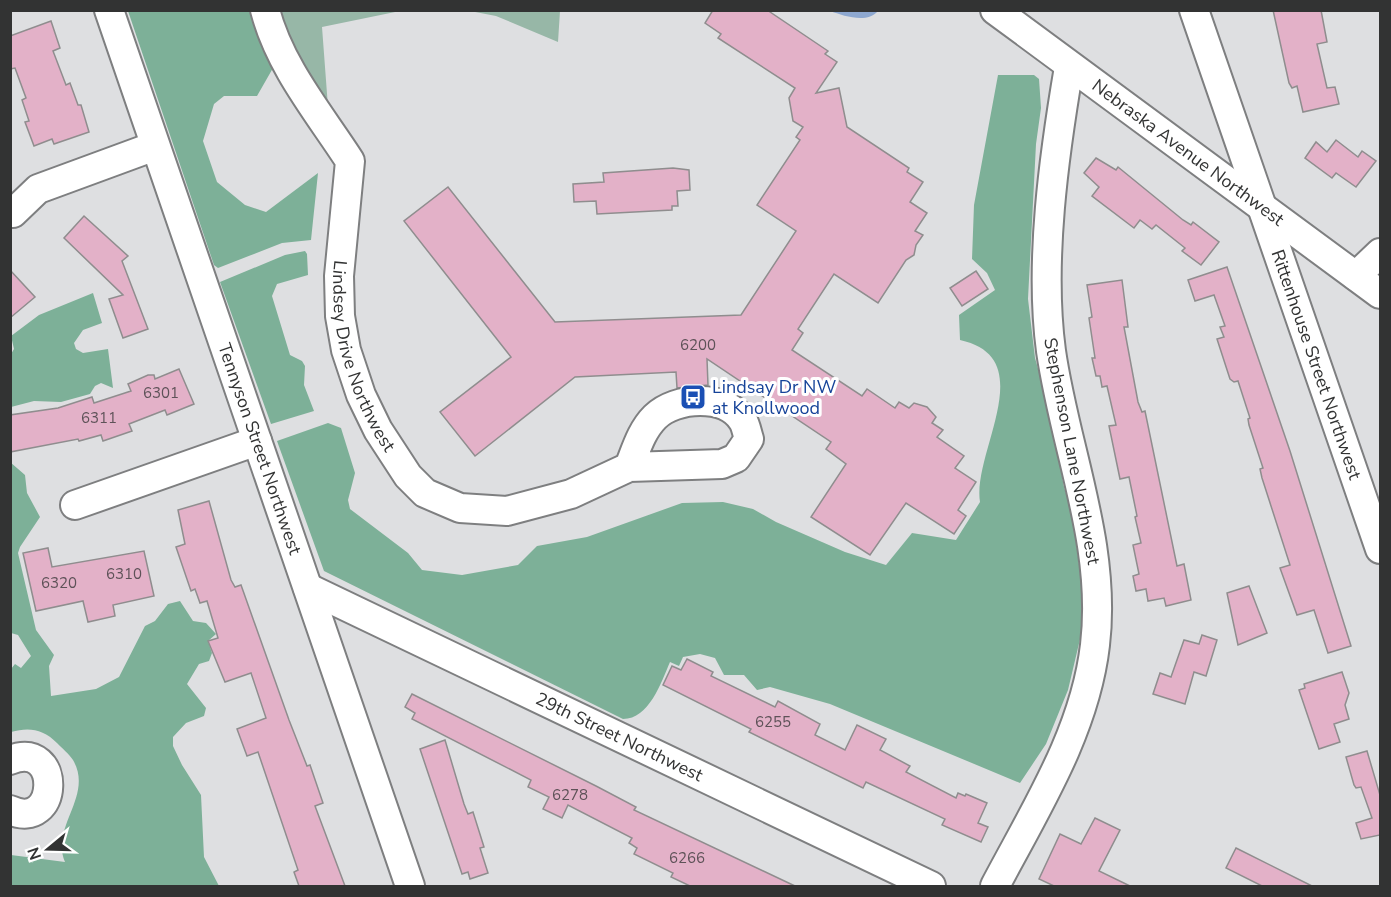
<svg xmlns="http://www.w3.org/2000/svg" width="1391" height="897" font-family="'Nunito Sans',sans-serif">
<rect width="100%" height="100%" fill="#dedfe1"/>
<!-- green -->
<g fill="#97b7a7">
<path d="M 278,11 L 400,11 L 322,27 L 328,107 L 280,23 Z"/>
<path d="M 470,11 L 560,11 L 558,42 L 496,16 Z"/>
</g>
<!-- forest -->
<g fill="#7db098">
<path d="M 128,11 L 251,11 L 273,68 L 257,96 L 224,96 L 214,104 L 203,141 L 217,182 L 245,205 L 266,212 L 318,173 L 311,240 L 282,243 L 218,268 L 214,265 Z"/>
<path d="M 998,75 L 1034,75 L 1039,79 L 1041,108 L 1036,144 L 1028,299 L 1035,358 L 1048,404 L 1064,487 L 1072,513 L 1084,601 L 1081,635 L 1068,690 L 1046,744 L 1020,783 L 830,704 L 770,687 L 757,690 L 744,675 L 724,675 L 715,658 L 700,654 L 683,657 L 679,666 L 670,662 C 661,683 649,719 623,719 L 324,571 L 277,441 L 328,423 L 341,428 L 355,473 L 348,500 L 350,509 L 408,553 L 422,570 L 462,575 L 518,565 L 537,546 L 587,537 L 682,503 L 723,502 L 753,509 L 776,522 L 845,552 L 886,565 L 912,533 L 956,540 L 980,502 C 972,452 1042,358 960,340 L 959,315 L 995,290 L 987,273 L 972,259 L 974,205 Z"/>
<path d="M 305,251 L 307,254 L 308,275 L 277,284 L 272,296 L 290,355 L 302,361 L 305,366 L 304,385 L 314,411 L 271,424 L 220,282 L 285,255 Z"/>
<path d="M 93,293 L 102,323 L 83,330 L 74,343 L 76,349 L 83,353 L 108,349 L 113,388 L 101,383 L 95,386 L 90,394 L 61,402 L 34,401 L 11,407 L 11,354 L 14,349 L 11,336 L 39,315 Z"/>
<path d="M 10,462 L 25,475 L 27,493 L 40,517 L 20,547 L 18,553 L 36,630 L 54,655 L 49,666 L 51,696 L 96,689 L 119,677 L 145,626 L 155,621 L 168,604 L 180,601 L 193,621 L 206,623 L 216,634 L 208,641 L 212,653 L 209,661 L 199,664 L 187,684 L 206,708 L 204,716 L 186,723 L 173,737 L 173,746 L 182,765 L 201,795 L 204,857 L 219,886 L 11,886 L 11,855 L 65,862 C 50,827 94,796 73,760 C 69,754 62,748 57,743 C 43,729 29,727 11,732 L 11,669 L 15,664 L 21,668 L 31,656 L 18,635 L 11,633 Z"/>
</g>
<!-- water -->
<path fill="#8ea8d0" d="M 830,11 L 878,11 C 867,24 844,16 830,11 Z"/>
<!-- building -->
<g fill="#e3b1c8" stroke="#8f8d8e" stroke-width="1.5">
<path d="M 713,10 L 767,10 L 828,51 L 825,54 L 837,62 L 816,93 L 839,88 L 847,127 L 909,168 L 907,172 L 923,182 L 910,202 L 927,213 L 915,231 L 923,235 L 916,245 L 914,255 L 906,260 L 878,303 L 834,274 L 798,329 L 803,333 L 792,350 L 862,396 L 867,389 L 895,408 L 899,402 L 909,408 L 914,403 L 927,407 L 936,417 L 932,423 L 943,430 L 937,437 L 964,456 L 955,468 L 976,482 L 958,510 L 966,516 L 954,534 L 906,503 L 870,555 L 811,517 L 846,464 L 826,449 L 831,442 L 707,359 L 708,385 L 677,388 L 676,372 L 575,377 L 475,456 L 440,412 L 511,357 L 404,221 L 448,187 L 555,322 L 741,315 L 796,231 L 757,205 L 800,140 L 796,137 L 803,127 L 793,121 L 789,98 L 795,88 L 718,38 L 721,34 L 705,23 Z"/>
<path d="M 1273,10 L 1321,10 L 1327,42 L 1317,44 L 1327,88 L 1335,87 L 1339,104 L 1303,112 L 1297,86 L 1292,88 L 1289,83 Z"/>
<path d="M 51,21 L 60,48 L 53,51 L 66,85 L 70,83 L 78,105 L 81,105 L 89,132 L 54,144 L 52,139 L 34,146 L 25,122 L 29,121 L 22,100 L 26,98 L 15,68 L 10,69 L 10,36 Z"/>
<path d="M 1336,140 L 1358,157 L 1362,151 L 1376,161 L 1356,187 L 1336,173 L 1332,178 L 1305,158 L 1316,142 L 1327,152 Z"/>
<path d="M 1096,158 L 1116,170 L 1118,167 L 1183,220 L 1191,225 L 1193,222 L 1219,242 L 1201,265 L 1182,251 L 1185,248 L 1156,225 L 1152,229 L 1140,220 L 1134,228 L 1092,196 L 1099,187 L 1084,173 Z"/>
<path d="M 673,168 L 689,170 L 690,190 L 677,191 L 678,206 L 672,206 L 672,210 L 597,214 L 596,201 L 574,202 L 573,184 L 604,182 L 603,173 Z"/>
<path d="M 84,216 L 128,256 L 122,261 L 148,329 L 123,338 L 109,299 L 123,295 L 64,238 Z"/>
<path d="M 1227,267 L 1290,451 L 1351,646 L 1328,653 L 1314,610 L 1297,615 L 1280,568 L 1290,565 L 1262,478 L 1260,469 L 1263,468 L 1249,425 L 1248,419 L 1250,418 L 1238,381 L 1234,382 L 1230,379 L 1217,339 L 1224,337 L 1220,327 L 1225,326 L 1214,295 L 1195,301 L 1188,280 Z"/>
<path d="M 10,270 L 35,297 L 10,318 Z"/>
<path d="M 976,271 L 988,289 L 962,306 L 950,288 Z"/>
<path d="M 1122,280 L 1128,327 L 1124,327 L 1138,402 L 1142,412 L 1145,411 L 1177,566 L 1184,564 L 1191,600 L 1166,606 L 1164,598 L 1148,601 L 1146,589 L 1136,591 L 1133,576 L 1139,574 L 1133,545 L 1141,543 L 1135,517 L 1137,516 L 1129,477 L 1120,479 L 1109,426 L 1116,425 L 1107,386 L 1102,387 L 1100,376 L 1096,376 L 1092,358 L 1095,358 L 1089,318 L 1092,317 L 1087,285 Z"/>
<path d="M 179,369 L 194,404 L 167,415 L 165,410 L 129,424 L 132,431 L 103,441 L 101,435 L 79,441 L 78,439 L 10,452 L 10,415 L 58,408 L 92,397 L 94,403 L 131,391 L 128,384 L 148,375 L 154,375 L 155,379 Z"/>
<path d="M 209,501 L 231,580 L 235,587 L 241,585 L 289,720 L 307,766 L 310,765 L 323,803 L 315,806 L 345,886 L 299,886 L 294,872 L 298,870 L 258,752 L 247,756 L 237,729 L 266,718 L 251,673 L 225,682 L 208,641 L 218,638 L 207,601 L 200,603 L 195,589 L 191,591 L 176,547 L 185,544 L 178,510 Z"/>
<path d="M 48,548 L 52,567 L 144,551 L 154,596 L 113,605 L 115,616 L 88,622 L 83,601 L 36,611 L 23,553 Z"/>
<path d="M 1249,586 L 1267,633 L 1238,645 L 1227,593 Z"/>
<path d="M 1202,635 L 1217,640 L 1206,676 L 1194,672 L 1185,704 L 1153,694 L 1160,673 L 1171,677 L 1184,640 L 1199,644 Z"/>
<path d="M 687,659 L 713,672 L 711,676 L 775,707 L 778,701 L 820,724 L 815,735 L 845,750 L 857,725 L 886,739 L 880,750 L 910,766 L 906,772 L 956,798 L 958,793 L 965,796 L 966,794 L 987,803 L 978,823 L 988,827 L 981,842 L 942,825 L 945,819 L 866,782 L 863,788 L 749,732 L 751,729 L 663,685 L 672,666 L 681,670 Z"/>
<path d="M 1342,672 L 1349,693 L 1345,705 L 1349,719 L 1334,724 L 1340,742 L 1319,749 L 1299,690 L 1305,688 L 1304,684 Z"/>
<path d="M 412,694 L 596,786 L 636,807 L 634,810 L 795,886 L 690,886 L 671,877 L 673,873 L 634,854 L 637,848 L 629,843 L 632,838 L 568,805 L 562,818 L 543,809 L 549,797 L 528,787 L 531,780 L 412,719 L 415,713 L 405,707 Z"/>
<path d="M 445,740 L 464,804 L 468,814 L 473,812 L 484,847 L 480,848 L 488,873 L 470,879 L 468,872 L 462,874 L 420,749 Z"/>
<path d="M 1367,751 L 1380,795 L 1380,835 L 1361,839 L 1356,823 L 1372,818 L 1361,787 L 1356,788 L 1354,785 L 1346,757 Z"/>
<path d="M 1095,818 L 1120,830 L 1099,871 L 1130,886 L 1054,886 L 1039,879 L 1060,834 L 1081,844 Z"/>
<path d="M 1236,848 L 1312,886 L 1262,886 L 1226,868 Z"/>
</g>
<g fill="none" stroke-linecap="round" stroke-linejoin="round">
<!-- minor casing -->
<g stroke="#7e7f80" stroke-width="32">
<g id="minor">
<path id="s1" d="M 109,10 L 410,886"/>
<path id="s2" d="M 265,10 C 280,67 319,113 350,161 L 339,276 L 340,316 L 346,350 L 361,395 L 378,430 L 408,476 L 425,493 L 460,508 L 507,511 L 571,494 L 629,467 L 722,464 L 736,458 L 749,439 C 747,433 746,426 743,421 C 726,393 675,397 655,417 C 641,431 636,450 629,467"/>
<path id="s3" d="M 995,10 L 1380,294"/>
<path id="s4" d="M 1194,10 L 1380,549"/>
<path d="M 13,213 L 38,189 L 155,146"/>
<path d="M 1356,276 L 1380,253"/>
<path d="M 75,505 L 257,441"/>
<path id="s5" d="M 308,588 L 931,886"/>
<path d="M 10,760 C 63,739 59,833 10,810"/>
<path d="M 995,886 C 1035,810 1085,732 1095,645 C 1107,544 1065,449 1051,351 C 1039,262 1054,155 1069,67"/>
</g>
</g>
<!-- minor -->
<use href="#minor" stroke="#fff" stroke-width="28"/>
</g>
<!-- icons -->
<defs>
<g id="bus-square" transform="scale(1.35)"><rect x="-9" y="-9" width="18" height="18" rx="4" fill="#1a4fb4" stroke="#fff"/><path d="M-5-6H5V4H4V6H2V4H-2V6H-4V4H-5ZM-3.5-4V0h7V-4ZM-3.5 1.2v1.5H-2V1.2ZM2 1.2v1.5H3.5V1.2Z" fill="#fff"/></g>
</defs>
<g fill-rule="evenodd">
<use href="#bus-square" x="693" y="397"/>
</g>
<g text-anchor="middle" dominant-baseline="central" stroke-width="6" stroke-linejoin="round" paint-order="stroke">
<!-- number labels -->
<g font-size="15" fill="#5e5258">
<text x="698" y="345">6200</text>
<text x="161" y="393">6301</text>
<text x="99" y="418">6311</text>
<text x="124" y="574">6310</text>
<text x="59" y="583">6320</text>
<text x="773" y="722">6255</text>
<text x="570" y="795">6278</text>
<text x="687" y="858">6266</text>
</g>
<!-- street labels -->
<g font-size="18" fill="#323333" stroke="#fff">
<text stroke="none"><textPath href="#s3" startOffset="240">Nebraska Avenue Northwest</textPath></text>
<text stroke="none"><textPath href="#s2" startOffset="374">Lindsey Drive Northwest</textPath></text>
<text stroke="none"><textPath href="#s4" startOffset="375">Rittenhouse Street Northwest</textPath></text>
<text stroke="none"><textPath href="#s1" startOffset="464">Tennyson Street Northwest</textPath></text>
<text transform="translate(1072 451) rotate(79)">Stephenson Lane Northwest</text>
<text stroke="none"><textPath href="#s5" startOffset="345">29th Street Northwest</textPath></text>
</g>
<!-- transit labels -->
<g font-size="18" fill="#164399" stroke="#fff" text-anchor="start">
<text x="712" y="387">Lindsay Dr NW<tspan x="712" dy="21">at Knollwood</tspan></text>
</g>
</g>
<!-- border -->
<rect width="1391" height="897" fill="none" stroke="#323333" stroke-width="24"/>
<!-- north arrow -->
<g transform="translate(48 849) rotate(251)" stroke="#ffffff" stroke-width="4.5" paint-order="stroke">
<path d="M0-4.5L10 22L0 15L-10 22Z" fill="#323333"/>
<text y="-9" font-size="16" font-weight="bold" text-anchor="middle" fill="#323333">N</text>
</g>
</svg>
